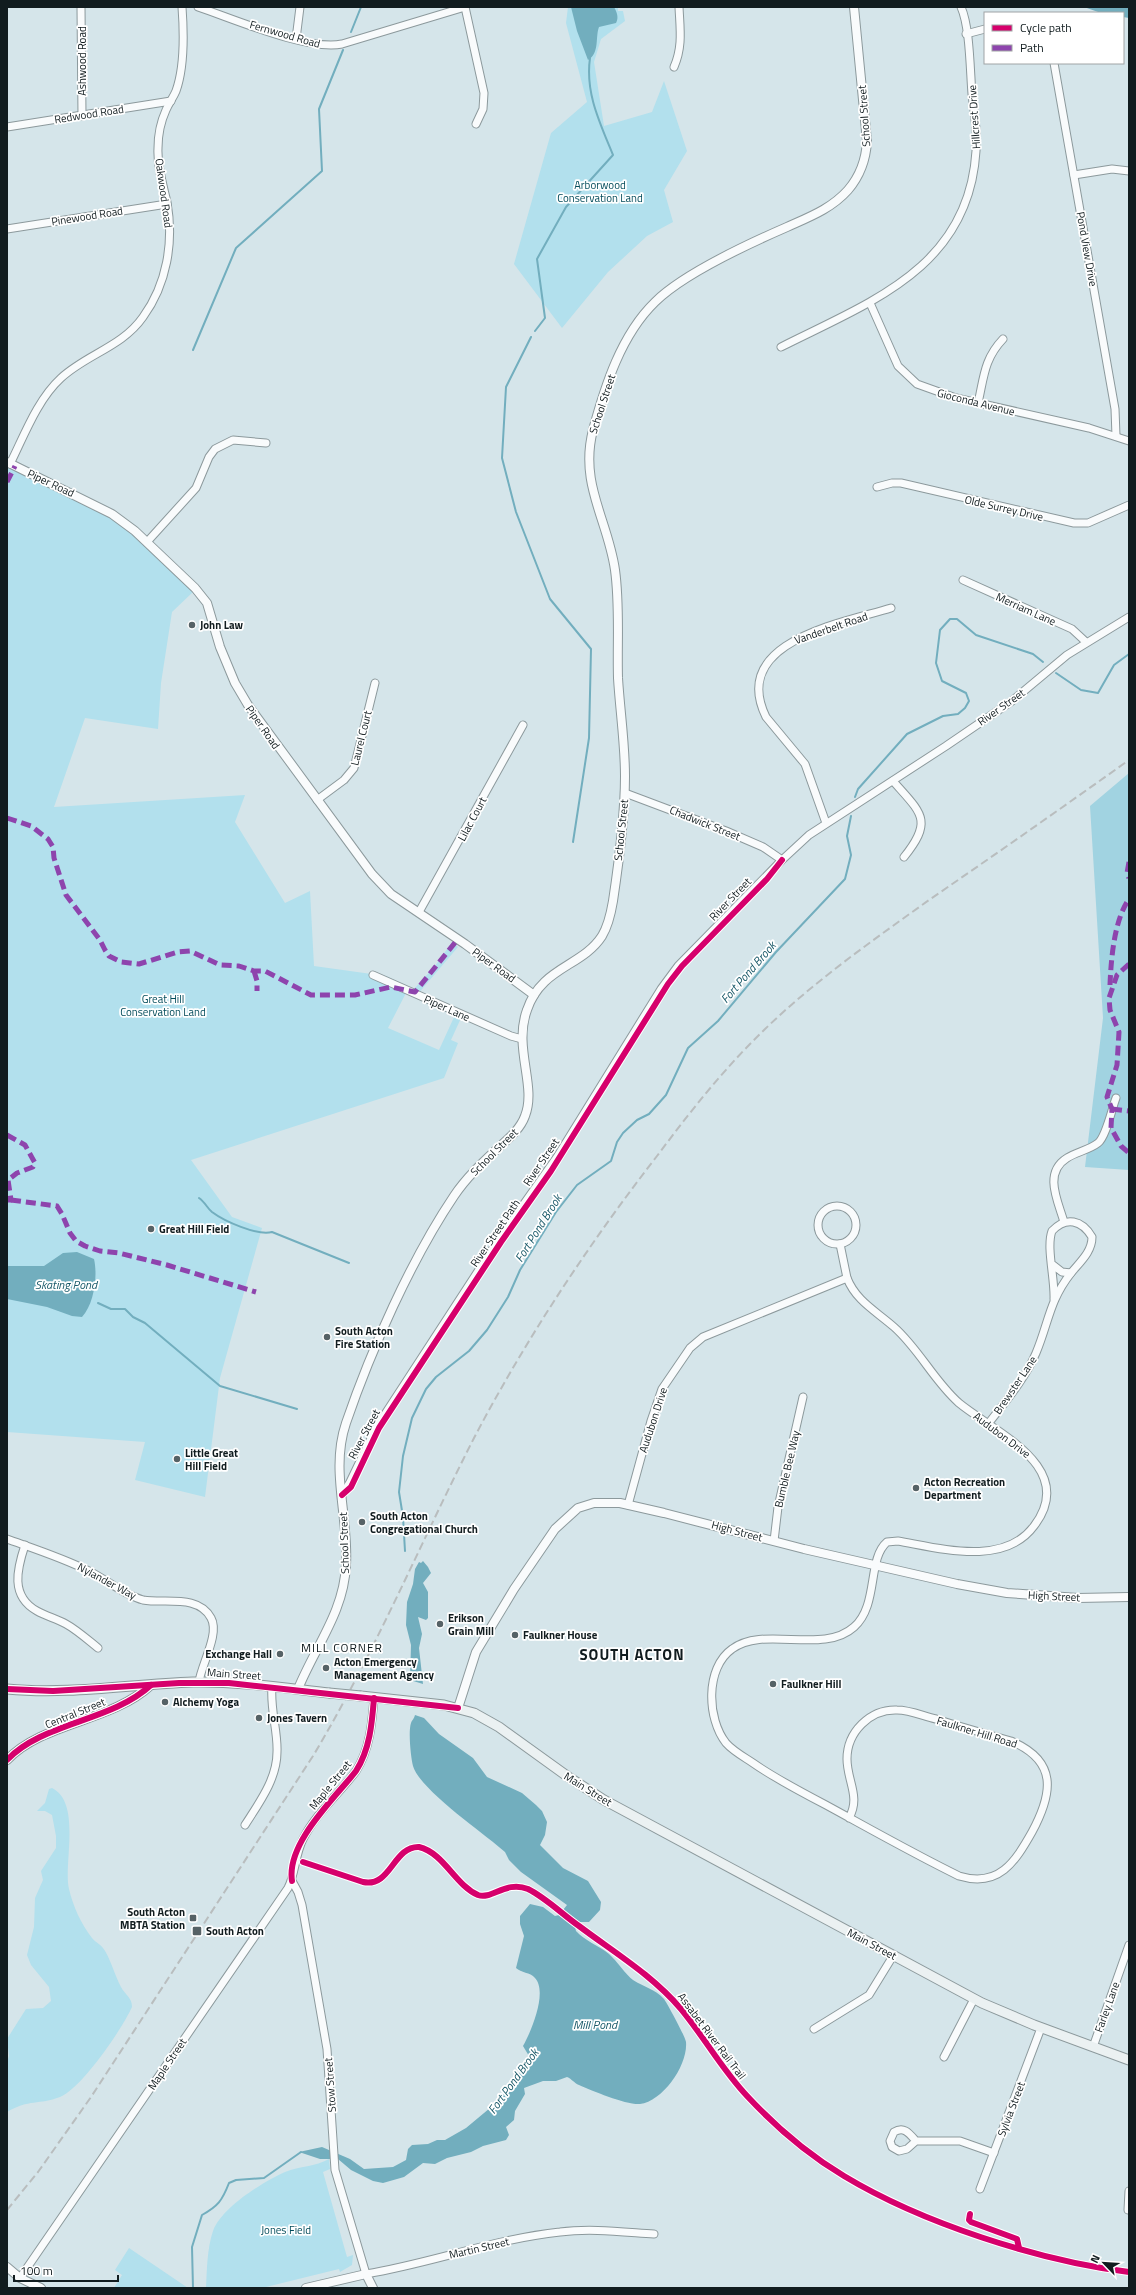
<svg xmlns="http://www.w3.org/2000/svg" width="1136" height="2295" font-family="'Titillium Web',sans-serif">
<rect width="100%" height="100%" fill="#d5e5ea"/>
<!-- green -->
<g fill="#b2e0ed">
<path d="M 568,7 L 618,7 L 618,11 L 623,11 L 625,21 L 601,39 L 594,62 L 604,126 L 652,112 L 664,81 L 687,151 L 664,190 L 673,222 L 647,236 L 608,272 L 562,328 L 514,264 L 551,133 L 587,102 L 566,23 Z"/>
<path d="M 7,467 L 107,515 L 133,532 L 193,592 L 172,612 L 161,683 L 158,729 L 85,718 L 54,807 L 245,795 L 235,822 L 285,903 L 310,891 L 314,966 L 386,976 L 414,989 L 435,966 L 452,942 L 458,947 L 417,995 L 407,991 L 388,1028 L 439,1050 L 455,1015 L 461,1018 L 451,1040 L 458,1043 L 444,1078 L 191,1160 L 232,1217 L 262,1228 L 220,1378 L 205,1497 L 135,1480 L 145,1442 L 7,1432 Z"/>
<path d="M 52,1788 C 82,1803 63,1864 69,1889 C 73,1906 81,1924 92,1938 C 95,1942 100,1944 103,1948 C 110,1957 115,1976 121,1987 C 125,1995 132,1997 132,2007 C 122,2029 82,2088 60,2097 C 39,2105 29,2099 7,2112 L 7,2062 L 9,2056 L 7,2039 L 26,2009 L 43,2008 L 51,2001 L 49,1987 L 31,1965 L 27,1955 L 34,1927 L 35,1898 L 43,1880 L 41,1871 L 56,1848 L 56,1836 L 52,1815 L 45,1811 L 37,1811 L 45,1803 L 49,1789 Z"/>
<path d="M 329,2159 L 330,2169 L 323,2172 L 347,2257 L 353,2255 L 352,2265 L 340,2272 L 339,2269 L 262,2288 L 206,2288 C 207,2269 207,2249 213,2231 C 222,2207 263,2182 285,2172 C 300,2166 315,2167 329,2159 Z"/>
<path d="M 129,2248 L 188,2288 L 114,2288 L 122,2275 L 115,2270 Z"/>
</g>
<!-- forest -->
<path fill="#a1d3e1" d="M 1129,773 L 1129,1170 L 1085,1167 L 1103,1018 L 1090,806 Z"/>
<!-- water -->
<g fill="#72aebe">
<path d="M 571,7 L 614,7 C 617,12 619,18 616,23 L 599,27 C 595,37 600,53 588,60 L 577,31 Z"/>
<path d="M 1084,7 L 1129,7 L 1129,18 L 1123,17 L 1123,13 L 1101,13 Z"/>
<path d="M 77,1252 L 94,1259 C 98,1276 94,1304 82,1317 L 72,1316 L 47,1307 L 7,1299 L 7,1266 L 44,1266 L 63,1253 Z"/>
<path d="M 423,1561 L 428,1567 L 431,1573 L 423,1583 L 428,1592 L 428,1618 L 426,1620 L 418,1617 L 422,1634 L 419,1648 L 423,1684 L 410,1680 L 411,1645 L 406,1625 L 407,1602 L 413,1584 L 415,1569 L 419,1562 L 421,1563 Z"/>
<path d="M 415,1715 L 424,1718 L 439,1734 L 473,1758 L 487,1777 L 522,1793 L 536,1805 L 542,1811 L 547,1822 L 545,1835 L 540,1845 L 563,1868 L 588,1881 L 601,1902 L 600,1910 L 589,1922 L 579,1922 L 575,1927 L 576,1931 C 585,1941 598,1945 609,1954 C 617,1961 626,1975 633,1980 C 644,1987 655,1989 664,1999 C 667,2003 686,2038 686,2042 C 688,2065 663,2101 640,2104 C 626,2105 593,2091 579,2085 C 574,2083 572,2079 567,2077 L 556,2081 L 543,2081 L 524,2088 L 525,2094 L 515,2111 L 514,2120 L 506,2127 L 509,2135 L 506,2140 L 483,2146 L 471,2152 L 447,2158 L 435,2164 L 423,2163 L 404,2177 L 383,2183 L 373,2181 L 351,2170 L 338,2159 L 320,2159 L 299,2152 L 322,2147 L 350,2159 L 364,2169 L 393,2167 L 406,2160 L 408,2149 L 412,2145 L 428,2144 L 437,2140 L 445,2140 L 466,2128 L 496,2103 L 512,2083 L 518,2083 L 521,2079 L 519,2073 L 529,2056 L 523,2046 C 531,2032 548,1992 535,1978 C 530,1972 521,1973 516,1968 L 524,1936 L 520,1924 L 520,1916 L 530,1904 L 543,1907 L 555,1916 L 559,1915 L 567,1905 L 521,1872 L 509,1860 L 505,1852 C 485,1834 420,1790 413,1766 C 411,1758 408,1732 411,1723 C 412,1720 414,1719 415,1715 Z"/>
</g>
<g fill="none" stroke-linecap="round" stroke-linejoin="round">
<!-- stream -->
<g stroke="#72aebe" stroke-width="2">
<path d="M 351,32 L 361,7"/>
<path d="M 535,331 L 545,318 L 537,259 L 566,207 L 613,155 C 600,123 585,93 590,58"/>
<path d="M 531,337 L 506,387 L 502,458 L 516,512 L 550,599 L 591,649 L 589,738 L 573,842"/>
<path d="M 193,350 L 236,248 L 322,171 L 319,109 L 343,50"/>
<path d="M 1056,673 L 1081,690 L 1098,693 L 1114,665 L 1129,654"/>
<path d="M 855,797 L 858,789 L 907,734 L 943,716 L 958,714 L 965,708 L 969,701 L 966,693 L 942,681 L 936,663 L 940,630 L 950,619 L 957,619 L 976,635 L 1033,654 L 1043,662"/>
<path d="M 199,1198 C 205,1202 207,1208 212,1212 C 224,1221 257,1236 272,1232 L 349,1263"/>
<path d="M 98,1303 L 111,1309 L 125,1309 L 133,1317 L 145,1323 L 220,1386 L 297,1409"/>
<path d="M 405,1551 L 403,1517 L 399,1492 L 403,1456 L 412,1418 L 426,1389 L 436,1377 L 469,1351 L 487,1330 L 508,1297 L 520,1270 L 556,1212 L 577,1185 L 611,1161 L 617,1142 L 623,1133 L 637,1120 L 649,1114 L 666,1095 L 688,1048 L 718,1021 L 776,952 L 845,879 L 851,855 L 847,836 L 851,816"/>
<path d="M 193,2288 L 192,2247 L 202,2215 C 218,2206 222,2201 229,2183 L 236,2180 L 264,2178 L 301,2152"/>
</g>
<!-- minor casing -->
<g stroke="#8c999c" stroke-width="9">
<g id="minor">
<path d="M 81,7 L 82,116"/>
<path d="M 198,7 C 234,19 307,51 342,44 L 465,7"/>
<path d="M 465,7 L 484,93 L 483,109 L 476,124"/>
<path d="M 966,34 L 985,29"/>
<path d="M 296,39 L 300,7"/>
<path d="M 1054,63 L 1115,409 L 1116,436"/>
<path d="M 674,67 C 683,46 680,29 679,7"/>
<path d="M 7,127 L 171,101"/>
<path d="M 1074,175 L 1112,169 L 1129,171"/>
<path d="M 7,229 L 167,204"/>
<path d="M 870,303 L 898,366 L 917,384 L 956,398 L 1089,428 L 1129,441"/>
<path d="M 781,347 C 870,302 969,268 976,151 C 978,132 974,113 972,94 C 970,70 970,27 961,7"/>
<path d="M 978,403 C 984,377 984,359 1003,339"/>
<path d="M 10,464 C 24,436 37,400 61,378 C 87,354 122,347 143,317 C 167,284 174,242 167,202 C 163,185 157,166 158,148 C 158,136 161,121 166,110 C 169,103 173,98 176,91 C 185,66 184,34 182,7"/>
<path d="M 877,487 L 892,483 L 901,483 L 1074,523 L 1088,523 L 1129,505"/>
<path d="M 147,542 L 196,488 L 209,457 L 215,449 L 233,440 L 266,443"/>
<path d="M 963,580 L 1072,629 L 1086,642"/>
<path d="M 893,781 C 921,813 934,820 904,857"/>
<path d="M 625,793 L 726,831 L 763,847 L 782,860"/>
<path d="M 317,800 L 344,780 L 354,768 L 375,683"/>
<path d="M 826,823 L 805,764 L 766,717 C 729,641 843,623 891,608"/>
<path d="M 419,912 L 523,725"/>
<path d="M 373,975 L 511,1036 L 522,1039"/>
<circle cx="837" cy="1225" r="19"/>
<path d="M 1064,1222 C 1058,1201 1043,1173 1067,1158 C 1076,1152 1089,1150 1098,1143 C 1106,1137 1112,1108 1116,1098"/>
<path d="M 840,1244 L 847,1278"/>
<path d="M 1053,1265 L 1062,1272 L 1071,1273 C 1080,1262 1092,1252 1092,1237 C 1082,1220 1066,1216 1052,1231 C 1046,1247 1055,1279 1054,1299"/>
<path d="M 988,1424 C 1005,1402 1025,1379 1036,1353 C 1049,1322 1049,1301 1071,1273"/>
<path d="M 342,1495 L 350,1482 L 376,1428 L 497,1242 L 557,1157 L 661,989 L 678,966 L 782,860 L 809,835 L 946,746 L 1012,701 L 1067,655 L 1129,617"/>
<path d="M 628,1505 L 651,1421 L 662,1389 L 690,1348 L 703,1337 L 847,1278 C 856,1301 876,1311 894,1327 C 919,1349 934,1381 959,1403 C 994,1432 1079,1467 1034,1526 C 1004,1567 939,1548 898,1541 L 887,1542 C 867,1559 879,1605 854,1627 C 823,1655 764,1625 732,1649 C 705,1668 707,1719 726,1743 C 733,1751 744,1757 753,1763 C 776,1779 801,1792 826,1805 C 870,1829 914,1854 959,1876 C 999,1888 1015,1862 1032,1832 C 1053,1793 1058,1761 1011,1741 C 986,1734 961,1727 936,1719 C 923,1716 910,1710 897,1710 C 870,1709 847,1732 847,1759 C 847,1781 861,1797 849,1818"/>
<path d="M 7,1539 C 35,1549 63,1558 89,1571 C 107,1580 124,1595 143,1600 C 165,1604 198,1594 211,1618 C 220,1634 201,1665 199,1682"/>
<path d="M 774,1541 L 778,1507 L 803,1397"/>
<path d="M 25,1545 C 17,1569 10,1596 37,1611 C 46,1616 57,1619 66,1624 C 77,1630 88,1640 98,1648"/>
<path d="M 245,1825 C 259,1803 277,1779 277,1752 C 278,1731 270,1710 272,1687"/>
<path d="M 292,1881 L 298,1892 L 302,1905 L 327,2049 L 335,2170 L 366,2274 C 432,2263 494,2239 560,2232 C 591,2228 623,2232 654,2234"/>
<path d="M 814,2029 L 869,1995 L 893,1956"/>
<path d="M 1093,2047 L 1129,1945"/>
<path d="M 944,2057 L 974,1999"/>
<path d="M 916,2141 C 909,2133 904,2126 894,2132 L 890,2141 L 892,2147 L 899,2151 L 907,2149 L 916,2141 L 960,2141 L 994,2153"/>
<path d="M 980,2189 L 1041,2028"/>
<path d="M 1128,2210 L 1129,2191"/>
<path d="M 20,2278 L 288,1888 C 295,1875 295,1855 303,1839 C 316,1813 339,1794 356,1771 C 370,1749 372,1723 374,1698"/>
</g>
</g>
<!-- tertiary casing -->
<g stroke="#8c999c" stroke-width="10">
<g id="tertiary">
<path d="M 7,462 L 112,514 L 135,531 L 195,588 L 207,603 L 220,647 L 235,683 L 248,705 L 372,874 L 391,894 L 465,944 L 534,995"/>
<path d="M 298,1689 C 315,1647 344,1612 346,1565 C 349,1517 330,1470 346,1423 C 371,1350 411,1260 454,1196 C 466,1178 481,1164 496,1150 C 507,1140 520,1130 525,1116 C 537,1086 513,1048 527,1010 C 541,967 582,967 602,936 C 608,926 611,913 613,901 C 619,861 625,818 625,776 C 625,743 620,711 618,678 C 617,642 620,606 615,570 C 608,520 579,484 593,430 C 605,386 621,335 655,302 C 684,273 748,244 787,227 C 809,217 831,209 848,190 C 860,176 866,159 867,141 L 854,7"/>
<path d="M 458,1708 L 476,1652 L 514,1589 L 555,1529 L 578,1508 L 594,1503 L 620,1503 L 664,1513 L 804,1549 L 957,1584 L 1007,1593 L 1078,1598 L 1129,1597"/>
<path d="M 7,1760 C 43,1722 111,1722 151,1685"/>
<path d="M 7,2267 L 20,2278 L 41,2288"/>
<path d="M 306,2288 L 366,2274 L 373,2288"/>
</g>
</g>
<!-- secondary casing -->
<g stroke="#8c999c" stroke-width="11">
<g id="secondary">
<path d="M 7,1689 C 69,1695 131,1684 193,1682 C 238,1681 284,1688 329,1693"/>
<path d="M 361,1696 L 444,1705 L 474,1713 L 499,1727 L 567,1776 L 604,1800 L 982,2003 L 1034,2025 L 1129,2060"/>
</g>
</g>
<!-- minor -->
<use href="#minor" stroke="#f9fbfc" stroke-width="7"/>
<!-- tertiary -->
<use href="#tertiary" stroke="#f9fbfc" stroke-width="8"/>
<!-- secondary -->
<use href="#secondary" stroke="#ebf1f2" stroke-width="9"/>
<!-- rail -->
<path stroke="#b9bdbe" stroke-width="2" stroke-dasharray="8 4" stroke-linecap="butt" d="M 7,2210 L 38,2172 L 91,2097 L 313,1756 C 374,1654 420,1544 474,1438 C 526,1339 588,1245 657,1156 C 687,1116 718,1076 754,1040 C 806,987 869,943 929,900 C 996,854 1063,807 1129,760"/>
<!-- secondary-bridge casing -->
<g stroke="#8c999c" stroke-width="11" stroke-linecap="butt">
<path id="secondary-bridge" d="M 329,1693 L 361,1696"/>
</g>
<!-- secondary-bridge -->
<use href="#secondary-bridge" stroke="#ebf1f2" stroke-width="9"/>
<!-- quiet -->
<g stroke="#8e44ad" stroke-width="5" stroke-dasharray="10 5" stroke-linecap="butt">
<path d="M 7,482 L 15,466"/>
<path d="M 7,818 L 31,826 L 48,839 L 53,847 L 54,858 L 66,895 L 100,940 L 105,950 L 109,956 L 121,962 L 139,964 L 178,952 L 190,951 L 220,965 L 239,966 L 254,971 L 265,971 L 311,995 L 355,995 L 391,987 L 415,992 L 458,939"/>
<path d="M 1129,862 L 1127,873 L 1129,878"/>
<path d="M 1129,964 L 1117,975 L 1109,998 L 1110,1010 L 1119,1032 L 1117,1065 L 1107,1097 L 1112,1109 L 1111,1128 L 1121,1146 L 1129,1153"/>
<path d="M 254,971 L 257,981 L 257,991"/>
<path d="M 1110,985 C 1111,960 1114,920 1129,899"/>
<path d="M 1112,1109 L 1129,1111"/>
<path d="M 7,1135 L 25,1145 L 35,1163 L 33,1167 L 17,1173 L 8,1180 L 11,1200 L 7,1200"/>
<path d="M 11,1200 L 57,1206 L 62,1214 L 70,1233 L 76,1241 L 85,1246 L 100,1251 L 119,1253 L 167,1265 L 256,1292"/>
</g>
<!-- cycleway casing -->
<g stroke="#fff" stroke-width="8">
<g id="cycleway">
<path d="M 342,1495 L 351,1487 L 379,1428 L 501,1242 L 551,1171 L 668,984 L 682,966 L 767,879 L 782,860"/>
<path d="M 7,1689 L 53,1691 L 179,1683 L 229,1683 L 458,1708"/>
<path d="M 7,1760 C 43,1722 111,1722 151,1685"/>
<path d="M 303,1862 L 363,1882 C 391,1888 393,1846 419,1847 C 444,1853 455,1885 478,1895 C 492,1900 506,1880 528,1889 C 546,1898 562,1914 579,1926 C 615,1953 652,1975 681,2009 C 705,2038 722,2070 748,2097 C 776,2127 809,2155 844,2176 C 922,2223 1039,2261 1129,2272"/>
<path d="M 292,1881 C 286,1843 335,1798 356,1771 C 370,1749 372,1723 374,1698"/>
<path d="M 970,2214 L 969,2220 L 971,2222 L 1017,2239 L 1019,2248"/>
</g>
</g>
<!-- cycleway -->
<use href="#cycleway" stroke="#d6006c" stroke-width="6"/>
</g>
<!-- markers -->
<g fill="#566266" stroke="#fff" stroke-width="1.5">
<circle cx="192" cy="625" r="4"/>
<circle cx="151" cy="1229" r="4"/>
<circle cx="327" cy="1337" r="4"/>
<circle cx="177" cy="1459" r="4"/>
<circle cx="916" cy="1488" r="4"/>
<circle cx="362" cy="1522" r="4"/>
<circle cx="440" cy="1624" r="4"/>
<circle cx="515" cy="1635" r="4"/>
<circle cx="280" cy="1654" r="4"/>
<circle cx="326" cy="1668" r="4"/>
<circle cx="773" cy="1684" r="4"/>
<circle cx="165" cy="1702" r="4"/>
<circle cx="259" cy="1718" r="4"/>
<rect x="189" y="1914" width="8" height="8" rx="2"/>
<rect x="192" y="1926" width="10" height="10" rx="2"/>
</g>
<g text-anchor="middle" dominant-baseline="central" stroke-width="3.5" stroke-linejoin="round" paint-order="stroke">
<!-- street labels -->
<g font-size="11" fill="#111c1f" stroke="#fff">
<text transform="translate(285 34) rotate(16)">Fernwood Road</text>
<text transform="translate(82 61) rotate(-90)">Ashwood Road</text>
<text transform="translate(89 114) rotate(-9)">Redwood Road</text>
<text transform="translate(864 116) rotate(-94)">School Street</text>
<text transform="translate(974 117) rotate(-94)">Hillcrest Drive</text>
<text transform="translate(164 193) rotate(82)">Oakwood Road</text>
<text transform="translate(87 216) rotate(-9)">Pinewood Road</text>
<text transform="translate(1087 249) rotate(80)">Pond View Drive</text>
<text transform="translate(976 402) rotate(14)">Gioconda Avenue</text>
<text transform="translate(602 404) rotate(-72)">School Street</text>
<text transform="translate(51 483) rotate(25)">Piper Road</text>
<text transform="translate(1004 508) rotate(13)">Olde Surrey Drive</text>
<text transform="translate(1026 609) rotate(24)">Merriam Lane</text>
<text transform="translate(831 628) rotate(-19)">Vanderbelt Road</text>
<text transform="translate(1001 707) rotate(-35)">River Street</text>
<text transform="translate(263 727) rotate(55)">Piper Road</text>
<text transform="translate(361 738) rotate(-76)">Laurel Court</text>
<text transform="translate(472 819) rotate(-62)">Lilac Court</text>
<text transform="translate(705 823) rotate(22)">Chadwick Street</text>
<text transform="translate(621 830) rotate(-84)">School Street</text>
<text transform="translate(730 899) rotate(-46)">River Street</text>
<text transform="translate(494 965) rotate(36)">Piper Road</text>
<text transform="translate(447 1008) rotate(24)">Piper Lane</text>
<text transform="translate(494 1152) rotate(-45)">School Street</text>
<text transform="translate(541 1162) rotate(-56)">River Street</text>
<text transform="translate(495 1233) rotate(-56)">River Street Path</text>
<text transform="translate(1015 1385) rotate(-56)">Brewster Lane</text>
<text transform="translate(653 1420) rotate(-72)">Audubon Drive</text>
<text transform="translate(364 1434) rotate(-62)">River Street</text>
<text transform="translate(1002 1435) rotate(37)">Audubon Drive</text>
<text transform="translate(787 1469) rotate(-77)">Bumble Bee Way</text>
<text transform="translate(737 1531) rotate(15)">High Street</text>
<text transform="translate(344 1543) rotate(-92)">School Street</text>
<text transform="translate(107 1581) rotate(28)">Nylander Way</text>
<text transform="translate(1054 1596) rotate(3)">High Street</text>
<text transform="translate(234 1674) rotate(4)">Main Street</text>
<text transform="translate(75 1713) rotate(-22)">Central Street</text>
<text transform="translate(977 1732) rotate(17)">Faulkner Hill Road</text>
<text transform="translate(330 1785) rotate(-51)">Maple Street</text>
<text transform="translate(588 1789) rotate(32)">Main Street</text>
<text transform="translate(872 1944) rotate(28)">Main Street</text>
<text transform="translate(1107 2007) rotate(-70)">Farley Lane</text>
<text transform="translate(712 2036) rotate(53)">Assabet River Rail Trail</text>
<text transform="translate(167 2064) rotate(-56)">Maple Street</text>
<text transform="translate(330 2085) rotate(-94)">Stow Street</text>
<text transform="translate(1011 2109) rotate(-69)">Sylvia Street</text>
<text transform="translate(479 2248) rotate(-13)">Martin Street</text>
</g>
<!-- park labels -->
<g font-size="11" fill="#024b5a" stroke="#fff">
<text x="600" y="185">Arborwood<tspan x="600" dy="13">Conservation Land</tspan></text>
<text x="163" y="999">Great Hill<tspan x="163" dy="13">Conservation Land</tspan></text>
<text x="286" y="2230">Jones Field</text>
</g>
<!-- poi labels -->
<g font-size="11" font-weight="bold" fill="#111c1f" stroke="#fff" text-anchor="start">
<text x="200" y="625">John Law</text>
<text x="159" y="1229">Great Hill Field</text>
<text x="335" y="1331">South Acton<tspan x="335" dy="13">Fire Station</tspan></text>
<text x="185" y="1453">Little Great<tspan x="185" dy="13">Hill Field</tspan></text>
<text x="924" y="1482">Acton Recreation<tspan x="924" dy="13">Department</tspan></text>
<text x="370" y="1516">South Acton<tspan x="370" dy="13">Congregational Church</tspan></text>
<text x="448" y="1618">Erikson<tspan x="448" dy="13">Grain Mill</tspan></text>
<text x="523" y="1635">Faulkner House</text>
<text x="272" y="1654" text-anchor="end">Exchange Hall</text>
<text x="334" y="1662">Acton Emergency<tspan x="334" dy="13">Management Agency</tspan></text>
<text x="781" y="1684">Faulkner Hill</text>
<text x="173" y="1702">Alchemy Yoga</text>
<text x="267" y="1718">Jones Tavern</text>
<text x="185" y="1912" text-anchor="end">South Acton<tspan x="185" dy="13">MBTA Station</tspan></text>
<text x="206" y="1931">South Acton</text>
</g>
<!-- water labels -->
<g font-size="12" font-style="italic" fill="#185868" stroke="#fff">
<text transform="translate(748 972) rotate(-49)">Fort Pond Brook</text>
<text transform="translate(538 1228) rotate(-58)">Fort Pond Brook</text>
<text x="66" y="1284">Skating Pond</text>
<text x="595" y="2024">Mill Pond</text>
<text transform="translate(513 2081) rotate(-54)">Fort Pond Brook</text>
</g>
<!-- neighbourhood labels -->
<g font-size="12" letter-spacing="1" fill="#111c1f" stroke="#fff">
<text x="342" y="1647">MILL CORNER</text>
</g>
<!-- district labels -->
<g font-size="15" font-weight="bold" letter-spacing="1" fill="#111c1f" stroke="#fff">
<text x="632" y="1654">SOUTH ACTON</text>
</g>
</g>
<!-- border -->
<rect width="1136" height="2295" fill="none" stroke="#111c1f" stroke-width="16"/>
<!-- legend -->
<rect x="984" y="12" width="140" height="52" fill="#ffffff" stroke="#a0a4a5"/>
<rect x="992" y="25" width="20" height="6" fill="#d6006c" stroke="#a0a4a5"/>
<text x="1020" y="32" font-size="12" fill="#111c1f">Cycle path</text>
<rect x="992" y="45" width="20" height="6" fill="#8e44ad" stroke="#a0a4a5"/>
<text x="1020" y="52" font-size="12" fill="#111c1f">Path</text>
<!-- north arrow -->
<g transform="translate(1104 2263) rotate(295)" stroke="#ffffff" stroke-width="3" paint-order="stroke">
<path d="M0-3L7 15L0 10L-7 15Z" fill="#111c1f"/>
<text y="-6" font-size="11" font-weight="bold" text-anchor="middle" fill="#111c1f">N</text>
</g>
<!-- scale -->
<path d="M14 2275v6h104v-6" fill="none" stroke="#111c1f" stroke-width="2"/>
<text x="20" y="2275" font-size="12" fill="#111c1f" stroke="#ffffff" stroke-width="3" paint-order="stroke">100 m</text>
</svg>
